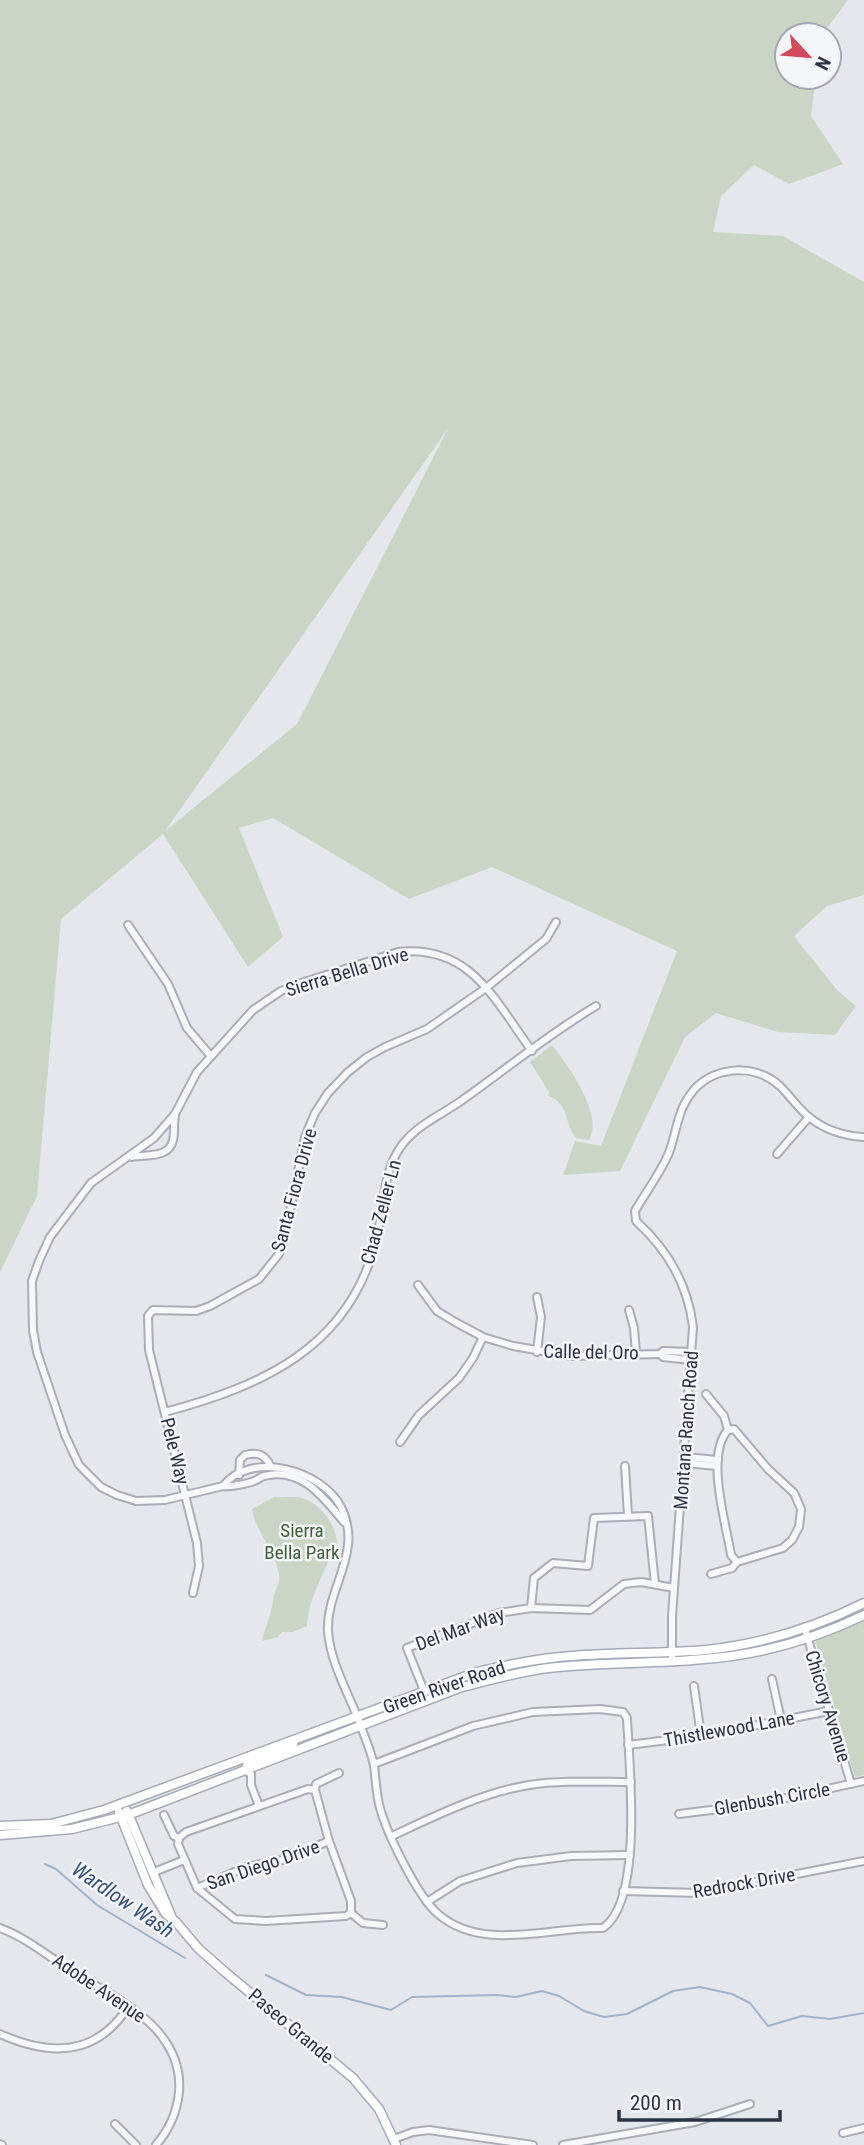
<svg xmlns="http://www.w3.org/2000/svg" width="864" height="2145" font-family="'Roboto Condensed',sans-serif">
<rect width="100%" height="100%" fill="#e4e7ec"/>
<!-- green -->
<g fill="#c9d6c5" fill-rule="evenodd">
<path d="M 0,0 L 848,0 L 822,35 L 787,35 L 787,77 L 816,77 L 811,116 L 843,164 L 789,184 L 754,165 L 721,196 L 713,232 L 783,236 L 864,282 L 864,895 L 827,906 L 794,936 L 837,990 L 856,1006 L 835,1035 L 778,1032 L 716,1013 L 685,1037 L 620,1171 L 563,1175 L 575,1141 L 601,1146 L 677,951 L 492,867 L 409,899 L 273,818 L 239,828 L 283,937 L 248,967 L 163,834 L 61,919 L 37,1196 L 0,1272 ZM 449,427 L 297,724 L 165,831 Z"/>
<path d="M 552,1045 C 567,1064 605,1116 589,1140 L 576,1138 C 564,1123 569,1102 548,1096 L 549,1092 L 530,1062 Z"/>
<path d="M 274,1497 C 282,1498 294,1496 302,1498 C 325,1504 351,1544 328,1562 C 318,1586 309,1600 307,1626 L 293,1632 L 282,1632 L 278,1637 L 262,1641 C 265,1626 272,1614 273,1600 C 274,1590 281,1584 279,1574 C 275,1551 256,1532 252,1509 Z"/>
<path d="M 864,1620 L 864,1775 L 855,1777 L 815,1640 Z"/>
</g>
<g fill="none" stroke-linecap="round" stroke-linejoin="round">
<!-- stream -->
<g stroke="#9fb4cc" stroke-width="2">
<path d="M 45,1864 L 56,1869 L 97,1905 L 185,1958"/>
<path d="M 266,1975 L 306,1995 L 342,1997 L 391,2010 L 412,1997 L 497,1995 L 516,1997 L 542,1991 L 559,1996 L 584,2011 L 604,2017 L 627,2014 L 673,1991 L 700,1987 L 732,1994 L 750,2003 L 768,2026 L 802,2016 L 830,2019 L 864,2013"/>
</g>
<!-- minor casing -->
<g stroke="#a9aeb7" stroke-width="10">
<g id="minor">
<path d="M 128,925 L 168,984 L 187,1028 L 210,1055"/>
<path d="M 777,1154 L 809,1117"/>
<path d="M 132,1157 C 146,1154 169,1159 173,1140 C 175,1133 173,1124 175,1116"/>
<path d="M 418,1285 L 437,1311 L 455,1322 L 483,1337 L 513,1346 L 572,1356 L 660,1354 L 663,1351 L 692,1352"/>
<path d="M 537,1297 L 541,1317 L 537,1352"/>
<path d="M 629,1310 L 634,1328 L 636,1353"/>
<path d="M 660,1354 L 663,1357 L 691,1360"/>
<path d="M 706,1394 L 724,1416 L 728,1430 L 734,1429 L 768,1469 L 794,1493 L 801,1509 L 799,1527 L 792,1540 L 783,1548 L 737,1562 L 732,1568 L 711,1574"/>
<path d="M 165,1412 C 262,1386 349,1348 376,1241 C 384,1210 382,1171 402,1145 C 417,1125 441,1115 461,1101 C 505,1070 550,1033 596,1006"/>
<path d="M 728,1430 C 705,1455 726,1523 731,1555 L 737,1562"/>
<path d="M 400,1442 L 419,1415 L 459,1378 L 473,1358 L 483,1337"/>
<path d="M 684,1457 L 718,1460"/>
<path d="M 684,1463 L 717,1466"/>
<path d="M 625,1466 L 628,1516"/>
<path d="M 239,1475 L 240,1460 L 245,1455 C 258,1452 265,1454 271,1467"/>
<path d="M 223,1486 C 251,1450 322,1470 341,1507 C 364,1552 326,1588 328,1631 C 330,1663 350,1696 361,1726 C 365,1739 372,1753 374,1766 C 376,1780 376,1794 380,1808 C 387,1834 418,1897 438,1914 C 483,1953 552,1926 603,1928 C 644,1901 629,1763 627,1718 L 623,1712 L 600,1709 L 533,1712 L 473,1726 L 374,1764"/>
<path d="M 344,1522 C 324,1498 301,1466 264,1476 C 260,1477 258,1480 254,1481 C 247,1484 229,1487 223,1486 L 165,1500 L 136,1501 L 117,1495 L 101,1487 L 79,1465 L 65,1435 L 37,1352 L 33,1330 L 32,1281 L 39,1261 L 50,1237 L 91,1183 L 154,1138 L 175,1114 L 197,1072 L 253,1010 L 281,991 L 298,984 L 398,952 C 471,944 495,1001 532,1051"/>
<path d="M 193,1593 L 199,1566 L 197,1543 L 149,1350 L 148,1316 L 153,1310 L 196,1311 L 210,1306 L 259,1279 L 279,1254 L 285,1236 L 305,1137 L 315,1113 L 328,1093 L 348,1072 L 367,1057 L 385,1047 L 427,1029 L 486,988 L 546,939 L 556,922"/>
<path d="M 531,1608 L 534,1578 L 553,1563 L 588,1566 L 594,1518 L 648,1516 L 655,1584"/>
<path d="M 805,1629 L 851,1784"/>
<path d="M 672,1662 L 672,1616 L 693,1327 C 688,1284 668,1250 636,1221 L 635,1211 C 646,1192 659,1175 668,1155 C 676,1136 677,1112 690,1095 C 710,1066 754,1062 780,1086 C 790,1096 798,1108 809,1117 C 825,1130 845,1136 864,1137"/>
<path d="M 772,1679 L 781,1720"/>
<path d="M 694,1686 L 701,1736"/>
<path d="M 424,1691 L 407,1648 L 499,1613 L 531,1608 L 590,1610 L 624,1584 L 641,1582 L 674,1588"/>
<path d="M 628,1745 L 701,1736 L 829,1711"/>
<path d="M 246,1771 L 251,1774 L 251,1785 L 259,1806"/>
<path d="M 315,1790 L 316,1784 L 339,1773"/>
<path d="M 679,1814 L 759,1804 L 864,1781"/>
<path d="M 164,1815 L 174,1836 L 179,1838"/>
<path d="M 392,1836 C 435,1816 481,1793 529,1785 C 562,1780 597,1782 631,1782"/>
<path d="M 179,1838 L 178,1844 L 197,1888 L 235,1919 L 266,1921 L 346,1916 L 351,1913 L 351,1901 L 329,1841 L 315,1790"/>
<path d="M 179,1838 L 186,1832 L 308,1789 L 315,1790"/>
<path d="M 154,1872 L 184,1860"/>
<path d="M 197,1888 L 246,1867 L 282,1860 L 329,1841"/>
<path d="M 623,1891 L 699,1893 L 864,1861"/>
<path d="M 427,1902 L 460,1881 L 517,1863 L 571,1856 L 630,1855"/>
<path d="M 351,1913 L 363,1923 L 383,1925"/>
<path d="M 0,1928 C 27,1938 49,1957 73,1972 C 119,2000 184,2029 179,2092 C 177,2112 169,2130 156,2145"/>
<path d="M 0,2034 C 49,2056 96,2057 128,2007"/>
<path d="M 115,2124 L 136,2145"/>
<path d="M 843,2133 L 864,2128"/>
<path d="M 394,2139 L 413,2132 L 429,2130 L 533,2145"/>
<path d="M 0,2144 L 2,2145"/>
<path d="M 563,2145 L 695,2122 L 750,2104"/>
</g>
</g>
<!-- major casing -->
<g stroke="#a3abb8" stroke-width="11">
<g id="major">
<path d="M 246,1770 L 248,1762 L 293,1744"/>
<path d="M 127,1811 L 172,1918"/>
<path d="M 119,1812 L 148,1885 L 166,1914 L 176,1922 L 198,1948 L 225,1972 L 353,2078 L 379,2109 L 396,2145"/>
<path d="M 0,1826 L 51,1824 L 104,1810 L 477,1672 C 508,1665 539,1658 572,1656 C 616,1652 661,1654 706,1650 C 761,1644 814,1628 864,1603"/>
<path d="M 0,1835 L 72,1829 L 128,1815 L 459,1688 C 488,1680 518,1672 548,1668 C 600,1662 652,1664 704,1659 C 759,1655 814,1639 864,1615"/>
</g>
</g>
<!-- minor -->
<use href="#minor" stroke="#f7f8fa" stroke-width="6"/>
<!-- major -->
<use href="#major" stroke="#fff" stroke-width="8"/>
</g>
<g text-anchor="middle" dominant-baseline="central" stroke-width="5" stroke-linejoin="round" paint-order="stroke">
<!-- street labels -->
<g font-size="19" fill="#2b3445" stroke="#f4f6f9">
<text transform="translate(347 972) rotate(-17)">Sierra Bella Drive</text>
<text transform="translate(294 1190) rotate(-75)">Santa Fiora Drive</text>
<text transform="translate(381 1212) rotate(-75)">Chad Zeller Ln</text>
<text transform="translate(591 1352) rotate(1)">Calle del Oro</text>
<text transform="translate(686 1430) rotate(-86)">Montana Ranch Road</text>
<text transform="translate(175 1451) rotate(76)">Pele Way</text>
<text transform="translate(460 1629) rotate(-20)">Del Mar Way</text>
<text transform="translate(444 1687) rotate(-19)">Green River Road</text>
<text transform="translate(828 1706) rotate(73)">Chicory Avenue</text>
<text transform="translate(729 1729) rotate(-10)">Thistlewood Lane</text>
<text transform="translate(772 1799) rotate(-10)">Glenbush Circle</text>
<text transform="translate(263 1865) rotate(-19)">San Diego Drive</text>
<text transform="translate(744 1883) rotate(-10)">Redrock Drive</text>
<text transform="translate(99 1988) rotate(34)">Adobe Avenue</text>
<text transform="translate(291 2026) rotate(40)">Paseo Grande</text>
</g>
<!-- park labels -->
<g font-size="19" fill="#3f6138" stroke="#f4f6f9">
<text x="302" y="1530">Sierra<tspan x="302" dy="22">Bella Park</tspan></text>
</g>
<!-- water labels -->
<g font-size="21" font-style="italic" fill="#34527a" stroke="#f4f6f9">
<text transform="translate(123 1900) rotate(34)">Wardlow Wash</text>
</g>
</g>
<!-- north arrow -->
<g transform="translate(808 56) rotate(116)"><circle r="33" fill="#f4f6f9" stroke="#a4a8b1" stroke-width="2"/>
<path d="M0-5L12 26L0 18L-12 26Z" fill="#d1495b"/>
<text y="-10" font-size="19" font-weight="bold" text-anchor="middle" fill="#2b3445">N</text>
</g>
<!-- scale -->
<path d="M619 2110v10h161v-10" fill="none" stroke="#2b3445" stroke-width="3.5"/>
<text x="630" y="2110" font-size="21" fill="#2b3445" stroke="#f4f6f9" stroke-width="5" paint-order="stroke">200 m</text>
</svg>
